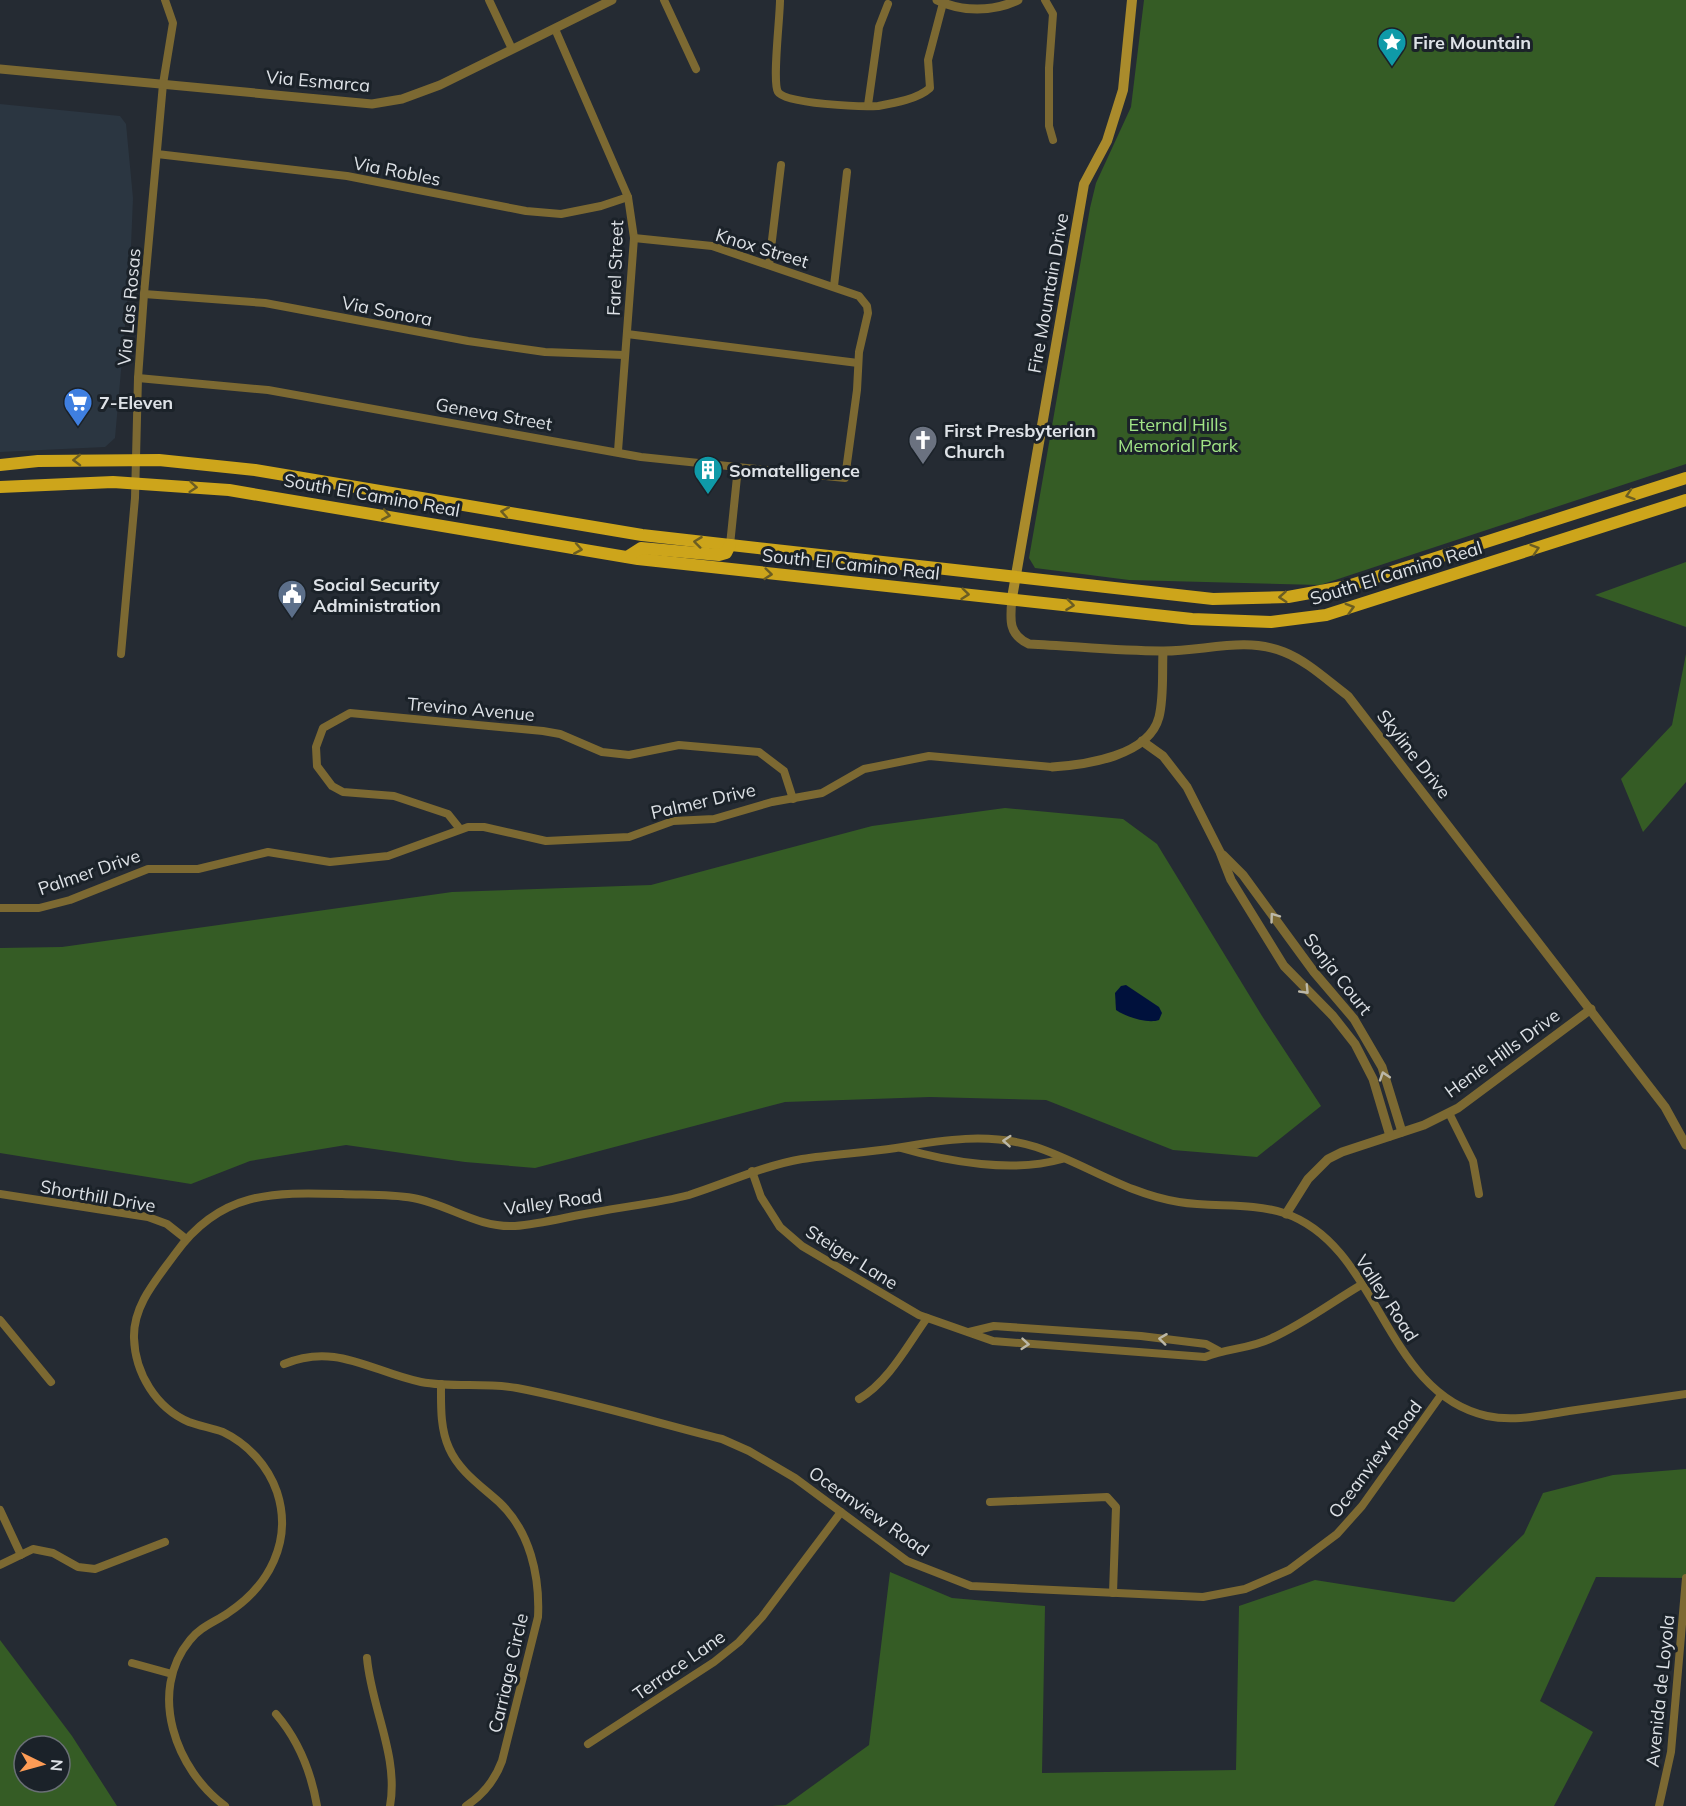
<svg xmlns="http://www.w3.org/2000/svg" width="1686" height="1806" font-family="Mulish,sans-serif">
<rect width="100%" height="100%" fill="#252b33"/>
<!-- built -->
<path fill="#2b3641" d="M 0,104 L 120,116 L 126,124 L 133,198 L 130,270 L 115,438 L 105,447 L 0,452 Z"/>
<!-- green -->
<g fill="#355c25" fill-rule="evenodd">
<path d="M 1144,0 L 1686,0 L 1686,464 L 1320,585 L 1129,580 L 1035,568 L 1029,558 L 1090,208 L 1096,183 L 1131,107 Z"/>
<path d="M 1686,562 L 1686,627 L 1595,595 Z"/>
<path d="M 1686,654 L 1686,782 L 1643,832 L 1621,779 L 1672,725 Z"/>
<path d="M 1005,808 L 1123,819 L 1157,844 L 1262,1016 L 1321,1106 L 1257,1157 L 1173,1150 L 1046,1100 L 930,1097 L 785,1102 L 535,1168 L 465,1162 L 346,1145 L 250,1161 L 191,1184 L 0,1153 L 0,948 L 62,947 L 452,892 L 651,885 L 872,826 Z"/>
<path d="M 1686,1469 L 1686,1578 L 1596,1577 L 1540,1701 L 1593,1732 L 1554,1806 L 772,1806 L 786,1805 L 869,1745 L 890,1572 L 952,1598 L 1045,1606 L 1042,1773 L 1236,1770 L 1239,1606 L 1315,1580 L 1454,1602 L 1524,1534 L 1543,1493 L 1613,1475 Z"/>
<path d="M 0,1640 L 72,1736 L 117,1806 L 0,1806 ZM 24,1746 L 60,1746 L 60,1782 L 24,1782 Z"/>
</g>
<!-- water -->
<path fill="#00113c" d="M 1126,985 L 1159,1007 L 1162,1013 L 1159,1020 C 1148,1024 1126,1017 1116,1010 L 1115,993 L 1121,986 Z"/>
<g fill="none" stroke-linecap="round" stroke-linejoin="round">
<!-- minor -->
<g stroke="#7c6932" stroke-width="8">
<path d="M 489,0 L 512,49"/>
<path d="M 664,0 L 696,69"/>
<path d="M 780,0 C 780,18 772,82 778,92 C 785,104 863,107 878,106 C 895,103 918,99 930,88 L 928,60 L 943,3"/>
<path d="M 1045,0 L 1053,14 L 1049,68 L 1049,126 L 1053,140"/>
<path d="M 555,29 L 628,197 L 634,238 L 618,451"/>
<path d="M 868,105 L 879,27 L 888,4"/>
<path d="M 157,154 L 347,176 L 526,211 L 561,214 L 601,206 L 628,197"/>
<path d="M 769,265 L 781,165"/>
<path d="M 834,286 L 847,172"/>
<path d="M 144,294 L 265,303 L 468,341 L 545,352 L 624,355"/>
<path d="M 627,334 L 858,363"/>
<path d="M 138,378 L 268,390 L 641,457 L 845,478 L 857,390 L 859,352 L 868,313 L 867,306 L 859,296 L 712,246 L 634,238"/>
<path d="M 730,545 L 738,467"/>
<path d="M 121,654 L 135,498 L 138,378 L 144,294 L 163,84 L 173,23 L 165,0"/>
<path d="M 460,829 L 448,814 L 394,796 L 343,792 L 332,786 L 317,766 L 316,747 L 323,728 L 350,713 L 543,731 L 560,734 L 602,752 L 629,755 L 679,745 L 759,752 L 784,771 L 793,799"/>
<path d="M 0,908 L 39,908 L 70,900 L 148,869 L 198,869 L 268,852 L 330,862 L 388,856 L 468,827 L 484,827 L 546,841 L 629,837 L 673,821 L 714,819 L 772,802 L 822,793 L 864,769 L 929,756 L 1052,767"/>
<path d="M 1449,1113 L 1473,1161 L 1479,1194"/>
<path d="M 901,1148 C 949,1162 1013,1173 1062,1159"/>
<path d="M 752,1171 L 761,1197 L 780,1227 L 802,1246 L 919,1315 L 993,1341 L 1205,1357 C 1227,1348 1250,1349 1272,1338 C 1303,1324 1332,1302 1361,1285"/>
<path d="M 0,1194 L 148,1217 L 167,1224 L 186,1239"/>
<path d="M 0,1320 L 51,1382"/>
<path d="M 969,1332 L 994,1326 L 1141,1336 L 1206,1344 L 1219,1351"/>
<path d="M 284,1364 C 336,1342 372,1372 421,1382 C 453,1388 485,1382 517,1388 C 586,1401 654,1422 722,1439 L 749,1451 L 795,1478 L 907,1561 L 971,1586 L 1203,1597 L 1245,1589 L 1289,1570 L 1337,1534 L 1362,1506 L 1441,1395"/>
<path d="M 441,1384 C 441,1405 440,1428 449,1448 C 459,1471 480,1485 499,1502 C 530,1531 540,1576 538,1617 L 502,1761 C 495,1780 483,1795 466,1806"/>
<path d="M 859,1399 C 889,1381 907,1346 927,1318"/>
<path d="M 990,1502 L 1107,1497 L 1116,1507 L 1113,1593"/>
<path d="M 0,1510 L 21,1555"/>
<path d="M 0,1565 L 33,1549 L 53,1553 L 78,1567 L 95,1569 L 165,1542"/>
<path d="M 367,1658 C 371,1707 399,1756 390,1806"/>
<path d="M 132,1663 L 172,1674"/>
<path d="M 276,1714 C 299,1741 311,1771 317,1806"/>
<path d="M 588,1744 L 714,1662 L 739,1642 L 762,1617 L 841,1512"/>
<path d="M 225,1806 C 176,1770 147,1692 190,1640 C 200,1627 215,1622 228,1613 C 269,1586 293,1541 277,1492 C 268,1466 248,1444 223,1432 C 212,1428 200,1426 189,1422 C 156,1408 135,1373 134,1338 C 133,1305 157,1279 175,1254 C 220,1191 272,1192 342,1194 C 366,1195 390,1194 413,1198 C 448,1204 477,1228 515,1226 C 542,1224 570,1216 596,1212 C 627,1206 659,1203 689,1195 C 727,1183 762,1166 802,1159 C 833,1154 864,1153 896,1148 C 942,1140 989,1132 1036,1147 C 1084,1163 1127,1194 1179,1202 C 1214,1208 1249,1202 1284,1213 C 1381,1246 1383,1393 1487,1416 C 1515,1422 1542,1415 1569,1411 C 1608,1405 1647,1400 1686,1394"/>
<path d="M 1659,1806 L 1671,1752 L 1686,1578"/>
</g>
<!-- tertiary -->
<g stroke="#7c6932" stroke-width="9">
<path d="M 937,0 C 961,12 993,12 1018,0"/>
<path d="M 0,69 L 372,104 L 402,99 L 440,85 L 612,0"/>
<path d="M 1012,598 C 1010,619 1008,635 1029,644 C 1073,646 1117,651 1161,651 C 1202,652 1244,636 1284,652 C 1307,661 1328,681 1348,696 L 1665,1107 L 1686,1145"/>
<path d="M 1142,741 L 1163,756 L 1187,787 L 1220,852 L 1231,880 L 1284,966 L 1333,1016 L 1355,1044 L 1373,1079 L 1390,1136"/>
<path d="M 1052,767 C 1086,765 1149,756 1159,717 C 1164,697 1162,672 1163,652"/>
<path d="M 1223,855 L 1243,875 L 1314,972 L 1354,1019 L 1382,1067 L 1402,1132"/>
<path d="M 1286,1214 L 1308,1179 L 1328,1159 L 1342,1152 L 1424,1125 L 1458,1108 L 1591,1009"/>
</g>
<!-- secondary -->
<path stroke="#aa8b2c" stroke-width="10" d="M 1012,598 L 1084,184 L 1107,141 L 1123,90 L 1132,0"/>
<!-- primary -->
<g stroke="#cda51b" stroke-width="12">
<path d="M 0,465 L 38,461 L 159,460 L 255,470 L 642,535 L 1213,599 L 1288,597 L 1348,586 L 1686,478"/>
<path d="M 0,487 L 113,482 L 229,490 L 638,559 L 1192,619 L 1271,622 L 1326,615 L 1686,500"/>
<path d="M 627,557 L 641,548 L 719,555 L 726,553 L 730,545"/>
</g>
</g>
<!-- one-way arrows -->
<defs><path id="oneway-chevron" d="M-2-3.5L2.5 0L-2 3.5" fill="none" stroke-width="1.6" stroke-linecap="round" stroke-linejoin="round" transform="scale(1.5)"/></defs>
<g stroke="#6b5d23">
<use href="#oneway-chevron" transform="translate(77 460) rotate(179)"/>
<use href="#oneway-chevron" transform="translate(193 487) rotate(5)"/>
<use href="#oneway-chevron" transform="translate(1630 495) rotate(162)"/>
<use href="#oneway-chevron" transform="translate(505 512) rotate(-170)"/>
<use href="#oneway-chevron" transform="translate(386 515) rotate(10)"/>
<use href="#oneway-chevron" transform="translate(698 542) rotate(-173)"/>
<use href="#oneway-chevron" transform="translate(578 549) rotate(10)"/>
<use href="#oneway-chevron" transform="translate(1535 549) rotate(-18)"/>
<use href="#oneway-chevron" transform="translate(768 574) rotate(6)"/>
<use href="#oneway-chevron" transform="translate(965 594) rotate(6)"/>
<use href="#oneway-chevron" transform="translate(1283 597) rotate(176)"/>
<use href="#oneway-chevron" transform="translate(1070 605) rotate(7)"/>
<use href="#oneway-chevron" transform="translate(1350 608) rotate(-16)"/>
</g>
<g stroke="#bcb8a8">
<use href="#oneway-chevron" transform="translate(1274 917) rotate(-126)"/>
<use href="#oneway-chevron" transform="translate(1305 990) rotate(46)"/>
<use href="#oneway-chevron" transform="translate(1384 1076) rotate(-108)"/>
<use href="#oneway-chevron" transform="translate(1007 1141) rotate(-176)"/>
<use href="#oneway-chevron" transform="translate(1163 1339) rotate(-173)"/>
<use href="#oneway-chevron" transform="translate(1025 1344) rotate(5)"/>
</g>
<!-- icons -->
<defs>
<g id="sight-pin" transform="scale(1.5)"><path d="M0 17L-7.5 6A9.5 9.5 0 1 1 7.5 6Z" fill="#0f9aa8" stroke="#1b2229"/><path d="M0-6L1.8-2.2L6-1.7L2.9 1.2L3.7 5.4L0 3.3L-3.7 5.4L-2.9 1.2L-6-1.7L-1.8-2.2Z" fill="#fff"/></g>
<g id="supermarket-pin" transform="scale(1.5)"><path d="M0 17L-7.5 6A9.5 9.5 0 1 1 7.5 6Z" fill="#3f7fe0" stroke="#1b2229"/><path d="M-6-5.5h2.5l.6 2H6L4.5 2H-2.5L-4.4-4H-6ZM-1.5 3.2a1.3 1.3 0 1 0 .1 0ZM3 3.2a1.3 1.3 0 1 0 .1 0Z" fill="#fff"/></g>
<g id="church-pin" transform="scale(1.5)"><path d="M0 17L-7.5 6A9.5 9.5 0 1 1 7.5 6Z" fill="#6b7280" stroke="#1b2229"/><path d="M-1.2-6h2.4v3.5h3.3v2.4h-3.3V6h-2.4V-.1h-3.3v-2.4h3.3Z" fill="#fff"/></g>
<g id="building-pin" transform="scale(1.5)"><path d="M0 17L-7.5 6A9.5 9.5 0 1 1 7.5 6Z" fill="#0f9aa8" stroke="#1b2229"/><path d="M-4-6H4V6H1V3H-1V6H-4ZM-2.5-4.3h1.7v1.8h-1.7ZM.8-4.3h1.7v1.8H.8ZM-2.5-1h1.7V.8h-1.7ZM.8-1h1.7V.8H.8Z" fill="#fff"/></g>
<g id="civic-pin" transform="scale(1.5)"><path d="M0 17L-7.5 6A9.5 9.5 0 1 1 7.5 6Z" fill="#5c6f8a" stroke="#1b2229"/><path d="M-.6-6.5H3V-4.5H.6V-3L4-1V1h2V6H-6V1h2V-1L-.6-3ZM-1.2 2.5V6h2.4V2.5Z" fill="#fff"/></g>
</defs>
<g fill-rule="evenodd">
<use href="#sight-pin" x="1392" y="42"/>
<use href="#supermarket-pin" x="78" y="402"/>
<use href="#church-pin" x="923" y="440"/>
<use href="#building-pin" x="708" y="470"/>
<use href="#civic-pin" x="292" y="594"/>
</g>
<g text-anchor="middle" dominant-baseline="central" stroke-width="6" stroke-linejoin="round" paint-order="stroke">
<!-- poi labels -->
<g font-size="18" font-weight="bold" fill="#dee2e7" stroke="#1b2229" text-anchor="start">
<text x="1413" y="42">Fire Mountain</text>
<text x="99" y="402">7-Eleven</text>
<text x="944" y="430">First Presbyterian<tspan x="944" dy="21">Church</tspan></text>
<text x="729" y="470">Somatelligence</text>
<text x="313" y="584">Social Security<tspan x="313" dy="21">Administration</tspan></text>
</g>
<!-- street labels -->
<g font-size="18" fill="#dee2e7" stroke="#1b2229">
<text transform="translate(318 81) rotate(5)">Via Esmarca</text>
<text transform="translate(397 171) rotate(11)">Via Robles</text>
<text transform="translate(762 248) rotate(17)">Knox Street</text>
<text transform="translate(615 268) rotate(-88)">Farel Street</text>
<text transform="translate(1048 293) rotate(-80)">Fire Mountain Drive</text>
<text transform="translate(129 307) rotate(-85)">Via Las Rosas</text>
<text transform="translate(387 311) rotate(11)">Via Sonora</text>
<text transform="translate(494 414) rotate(10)">Geneva Street</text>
<text transform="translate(372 495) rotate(10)">South El Camino Real</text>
<text transform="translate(851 564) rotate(6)">South El Camino Real</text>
<text transform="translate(1396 573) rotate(-17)">South El Camino Real</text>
<text transform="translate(471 709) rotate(5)">Trevino Avenue</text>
<text transform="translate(1414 754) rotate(52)">Skyline Drive</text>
<text transform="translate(703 801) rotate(-13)">Palmer Drive</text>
<text transform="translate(89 872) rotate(-19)">Palmer Drive</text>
<text transform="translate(1338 974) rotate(52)">Sonja Court</text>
<text transform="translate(1502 1053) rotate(-36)">Henie Hills Drive</text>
<text transform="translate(98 1196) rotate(10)">Shorthill Drive</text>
<text transform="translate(553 1202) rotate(-8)">Valley Road</text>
<text transform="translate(852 1257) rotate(32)">Steiger Lane</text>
<text transform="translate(1387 1298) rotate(57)">Valley Road</text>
<text transform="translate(1375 1459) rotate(-53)">Oceanview Road</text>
<text transform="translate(869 1511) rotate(35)">Oceanview Road</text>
<text transform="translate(679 1665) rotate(-35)">Terrace Lane</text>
<text transform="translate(508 1673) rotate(-77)">Carriage Circle</text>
<text transform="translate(1660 1691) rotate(-84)">Avenida de Loyola</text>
</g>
<!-- park labels -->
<g font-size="18" fill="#a1e486" stroke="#1b2229">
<text x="1178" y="424">Eternal Hills<tspan x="1178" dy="21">Memorial Park</tspan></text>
</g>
</g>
<!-- north arrow -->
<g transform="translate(42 1764) rotate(95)"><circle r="28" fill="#1b2229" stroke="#696f75" stroke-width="1.5"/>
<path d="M0-4.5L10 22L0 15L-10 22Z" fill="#fd9c56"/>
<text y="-9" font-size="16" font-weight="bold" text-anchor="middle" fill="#dee2e7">N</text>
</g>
</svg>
